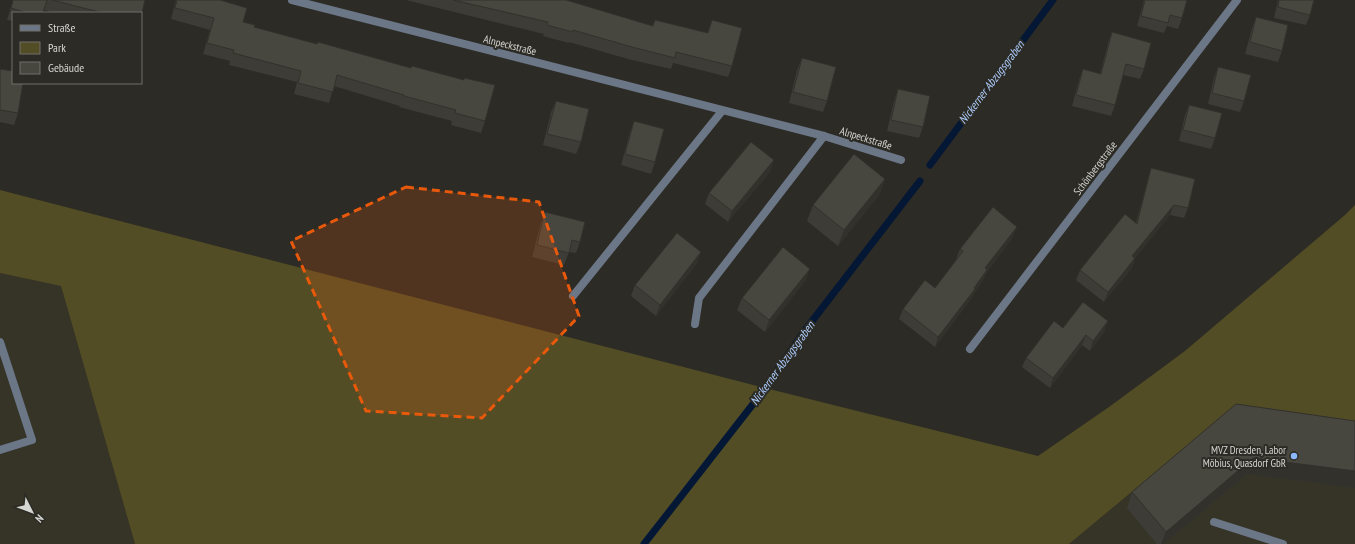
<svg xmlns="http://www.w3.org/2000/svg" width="1355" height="544" font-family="'PT Sans Narrow',sans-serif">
<rect width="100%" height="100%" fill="#2c2b25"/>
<!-- built -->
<g fill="#353427">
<path d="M 0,273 L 61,286 L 135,544 L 0,544 Z"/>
<path d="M 1229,410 L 1355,424 L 1355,544 L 1069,544 Z"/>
</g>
<!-- green -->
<path fill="#534d26" d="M 0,190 L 757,386 L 1038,456 L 1109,407 L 1185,351 L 1345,215 L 1355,205 L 1355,424 L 1229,411 L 1069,544 L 135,544 L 61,286 L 0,273 Z"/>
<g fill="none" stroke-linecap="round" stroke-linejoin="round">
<!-- stream -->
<g stroke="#041735" stroke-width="7">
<path d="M 930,165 L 1053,0"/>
<path d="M 644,544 L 757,399 L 806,329 L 920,181"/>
</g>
<!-- lane -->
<g stroke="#6b7686" stroke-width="8">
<path d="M 0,342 L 32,440 L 0,450"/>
<path d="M 1214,522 L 1283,544"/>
</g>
<!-- street -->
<g stroke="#6b7686" stroke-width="8">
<path d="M 292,0 L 824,136 L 901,160"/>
<path d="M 573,296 L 722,111"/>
<path d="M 695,324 L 699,298 L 824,136"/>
<path d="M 970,349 L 1237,0"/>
</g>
</g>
<!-- wall -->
<g fill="#3d3c36">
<path d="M 13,0 L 145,0 L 141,13 L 54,13 L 44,10 L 43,13 L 13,13 L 13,21 L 7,20 Z"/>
<path d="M 176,0 L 220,0 L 243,22 L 485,121 L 481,133 L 451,125 L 452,121 L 399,107 L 400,106 L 334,86 L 329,103 L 294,94 L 297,82 L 229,65 L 230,61 L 203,54 L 210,30 L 171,19 Z"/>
<path d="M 406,0 L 566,0 L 652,26 L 655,20 L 707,33 L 712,20 L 732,66 L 728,77 L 673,63 L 671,69 L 628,59 L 569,42 L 569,43 L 543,36 L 544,34 L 438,8 Z"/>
<path d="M 1144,0 L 1187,0 L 1182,18 L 1178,29 L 1167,26 L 1164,33 L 1137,26 Z"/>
<path d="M 1278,0 L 1314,0 L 1310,15 L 1306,25 L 1274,18 Z"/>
<path d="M 1256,17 L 1282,51 L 1278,62 L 1245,54 L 1252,28 Z"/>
<path d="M 1112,32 L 1144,69 L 1140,79 L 1123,75 L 1115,105 L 1111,116 L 1072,106 L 1079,80 L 1083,69 L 1100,74 L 1108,43 Z"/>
<path d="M 802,58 L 827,101 L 823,112 L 789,103 L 797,70 Z"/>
<path d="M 1218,67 L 1244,101 L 1240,112 L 1208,104 L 1214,78 Z"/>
<path d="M 0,69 L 18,113 L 14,125 L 0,122 Z"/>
<path d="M 898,89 L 923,127 L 919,138 L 887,131 L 894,101 Z"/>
<path d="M 556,101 L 581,142 L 576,154 L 543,145 L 551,112 Z"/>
<path d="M 1189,105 L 1215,138 L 1211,149 L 1179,141 L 1185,115 Z"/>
<path d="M 634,121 L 655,162 L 651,174 L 621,165 L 630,132 Z"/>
<path d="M 1151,168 L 1188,208 L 1184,218 L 1170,215 L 1135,258 L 1132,268 L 1104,302 L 1076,280 L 1080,270 L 1136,223 Z"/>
<path d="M 770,172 L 728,222 L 705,204 L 709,193 Z"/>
<path d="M 885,179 L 879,195 L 838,246 L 807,221 L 813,205 Z"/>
<path d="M 545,212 L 580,242 L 576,253 L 569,252 L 564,265 L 532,257 L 541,223 Z"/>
<path d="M 1013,237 L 987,272 L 983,280 L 974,293 L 971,299 L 935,347 L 899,319 L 903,309 L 935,288 L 957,260 L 956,259 L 960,249 Z"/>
<path d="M 701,252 L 697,263 L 656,316 L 631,296 L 635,285 Z"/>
<path d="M 806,280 L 765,332 L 737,310 L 742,298 Z"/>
<path d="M 1063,328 L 1105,331 L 1090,351 L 1082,345 L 1050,388 L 1022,367 L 1026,358 Z"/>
<path d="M 1355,421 L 1355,488 L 1247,474 L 1164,544 L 1157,544 L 1127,508 L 1132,492 Z"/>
</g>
<!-- shaded-wall -->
<g fill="#32312c">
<path d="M 774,160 L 770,172 L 728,222 L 732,211 Z"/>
<path d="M 885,179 L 879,195 L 838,246 L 844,230 Z"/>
<path d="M 1174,205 L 1170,215 L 1129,266 L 1132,256 Z"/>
<path d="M 1017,227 L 1013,237 L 987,272 L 983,280 L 974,293 L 971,299 L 935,347 L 938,337 L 974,288 L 985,268 Z"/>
<path d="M 701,252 L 697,263 L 656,316 L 660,305 Z"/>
<path d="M 1135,258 L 1132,268 L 1104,302 L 1108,292 Z"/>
<path d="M 810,269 L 806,280 L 765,332 L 769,320 Z"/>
<path d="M 1108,321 L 1105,331 L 1090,351 L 1093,341 Z"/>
<path d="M 1086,335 L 1082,345 L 1050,388 L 1053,378 Z"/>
<path d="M 1253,458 L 1355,471 L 1355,488 L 1247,474 L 1164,544 L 1161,544 L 1166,532 Z"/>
</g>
<!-- building -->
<g fill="#47463f" stroke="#32312c">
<path d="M 13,0 L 47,0 L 43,13 L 27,13 L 11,8 Z"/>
<path d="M 52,0 L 145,0 L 141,17 L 141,13 L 103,13 Z"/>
<path d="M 177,0 L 220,0 L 247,8 L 243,22 L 255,25 L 254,27 L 317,44 L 318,42 L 411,68 L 412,66 L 464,80 L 464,78 L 495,85 L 485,121 L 455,113 L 456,110 L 404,96 L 404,95 L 337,75 L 333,92 L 298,83 L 301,71 L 233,53 L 234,50 L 207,43 L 214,18 L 175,8 Z"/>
<path d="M 453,0 L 566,0 L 653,26 L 655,20 L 708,33 L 712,20 L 742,28 L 732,66 L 676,52 L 675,58 L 632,47 L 573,30 L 573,32 L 547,25 L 548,22 Z"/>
<path d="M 1145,0 L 1187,0 L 1182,18 L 1170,15 L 1168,23 L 1141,16 Z"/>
<path d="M 1279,0 L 1314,0 L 1310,15 L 1278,7 Z"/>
<path d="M 1256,17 L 1288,25 L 1282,51 L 1250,42 Z"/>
<path d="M 1112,32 L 1151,43 L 1144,69 L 1126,64 L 1115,105 L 1076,95 L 1083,69 L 1101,74 Z"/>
<path d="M 802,58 L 836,67 L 827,101 L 793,92 Z"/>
<path d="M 1218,67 L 1251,75 L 1244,101 L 1212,93 Z"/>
<path d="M 0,69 L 13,71 L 13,83 L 23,83 L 18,113 L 0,110 Z"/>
<path d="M 898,89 L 930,96 L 923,127 L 891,120 Z"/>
<path d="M 556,101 L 589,109 L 581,142 L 547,134 Z"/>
<path d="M 1189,105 L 1222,113 L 1215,138 L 1183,130 Z"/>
<path d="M 634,121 L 664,129 L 655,162 L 625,154 Z"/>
<path d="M 751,142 L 774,160 L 732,211 L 709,193 Z"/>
<path d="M 854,154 L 885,179 L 844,230 L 813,205 Z"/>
<path d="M 1151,168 L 1195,179 L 1188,208 L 1174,205 L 1132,256 L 1135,258 L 1108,292 L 1080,270 L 1125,214 L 1137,224 Z"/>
<path d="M 993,207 L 1017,227 L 985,268 L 987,270 L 974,288 L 975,289 L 938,337 L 903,309 L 925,280 L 935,288 L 963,251 L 960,249 Z"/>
<path d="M 545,212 L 585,222 L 580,242 L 572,240 L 569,253 L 537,245 Z"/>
<path d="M 677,233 L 701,252 L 660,305 L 635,285 Z"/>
<path d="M 783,247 L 810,269 L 769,320 L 742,298 Z"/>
<path d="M 1083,302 L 1108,321 L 1093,341 L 1086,335 L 1053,378 L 1026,358 L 1054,321 L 1063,328 Z"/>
<path d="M 1236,404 L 1355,421 L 1355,471 L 1253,458 L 1166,532 L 1132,492 Z"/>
</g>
<!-- marked area -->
<path fill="#e8590c" fill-opacity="0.2" stroke="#e8590c" stroke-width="3" stroke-dasharray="8 5" stroke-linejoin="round" d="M 406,187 L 539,202 L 579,316 L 482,418 L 366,411 L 291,241 Z"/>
<!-- markers -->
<circle fill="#8db9fc" stroke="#2c2b25" stroke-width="1.5" cx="1294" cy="456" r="4"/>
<g text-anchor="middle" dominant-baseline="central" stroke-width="4" stroke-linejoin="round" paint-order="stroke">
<!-- street labels -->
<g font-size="11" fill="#d6d6d2" stroke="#2c2b25">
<text transform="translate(510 45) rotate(14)">Alnpeckstraße</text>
<text transform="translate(866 138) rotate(17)">Alnpeckstraße</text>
<text transform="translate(1095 168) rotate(-53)">Schönbergstraße</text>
</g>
<!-- poi labels -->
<g font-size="11" fill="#d6d6d2" stroke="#2c2b25" text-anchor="end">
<text x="1286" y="450">MVZ Dresden, Labor<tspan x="1286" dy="13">Möbius, Quasdorf GbR</tspan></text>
</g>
<!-- water labels -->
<g font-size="12" font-style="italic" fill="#accbfb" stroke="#2c2b25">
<text transform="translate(991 82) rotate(-53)">Nickerner Abzugsgraben</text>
<text transform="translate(782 363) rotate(-54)">Nickerner Abzugsgraben</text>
</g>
</g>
<!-- legend -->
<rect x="12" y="12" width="130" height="72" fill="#2c2b25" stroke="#706f6a"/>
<rect x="20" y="25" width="20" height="6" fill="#6b7686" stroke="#706f6a"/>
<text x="48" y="32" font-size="12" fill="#d6d6d2">Straße</text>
<rect x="20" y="42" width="20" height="12" fill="#534d26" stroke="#706f6a"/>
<text x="48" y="52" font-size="12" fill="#d6d6d2">Park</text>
<rect x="20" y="62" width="20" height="12" fill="#47463f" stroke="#706f6a"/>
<text x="48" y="72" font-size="12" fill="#d6d6d2">Gebäude</text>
<!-- north arrow -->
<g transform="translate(32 512) rotate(132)" stroke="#2c2b25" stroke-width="3" paint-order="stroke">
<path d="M0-3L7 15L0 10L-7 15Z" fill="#d6d6d2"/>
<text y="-6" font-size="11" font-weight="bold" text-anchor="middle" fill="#d6d6d2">N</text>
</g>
</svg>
